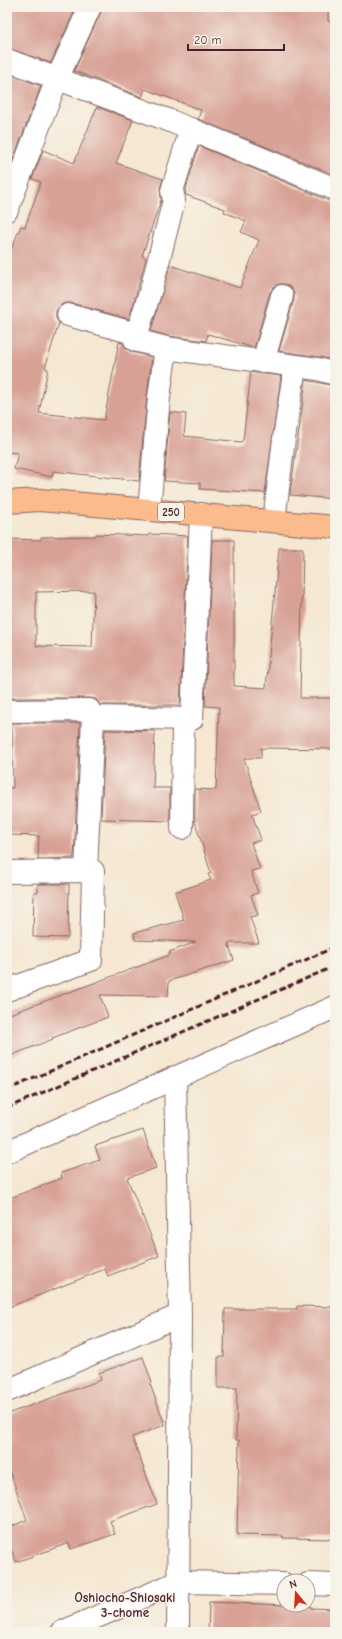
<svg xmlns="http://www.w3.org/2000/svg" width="342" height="1639" font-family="'Comic Neue',sans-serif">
<rect width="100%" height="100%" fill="#f7f3e8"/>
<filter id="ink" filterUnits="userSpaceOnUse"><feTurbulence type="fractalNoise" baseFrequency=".025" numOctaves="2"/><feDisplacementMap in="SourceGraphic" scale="8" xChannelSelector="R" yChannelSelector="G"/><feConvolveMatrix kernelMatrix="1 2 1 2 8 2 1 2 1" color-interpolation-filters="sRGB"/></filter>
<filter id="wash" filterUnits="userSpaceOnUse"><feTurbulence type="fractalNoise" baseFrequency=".012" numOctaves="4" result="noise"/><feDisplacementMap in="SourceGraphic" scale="16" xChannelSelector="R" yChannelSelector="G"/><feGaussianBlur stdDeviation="0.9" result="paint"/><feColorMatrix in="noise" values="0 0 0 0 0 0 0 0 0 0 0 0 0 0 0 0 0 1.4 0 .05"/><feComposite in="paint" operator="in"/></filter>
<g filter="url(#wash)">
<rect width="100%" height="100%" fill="#f5e7d1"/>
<g id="blocks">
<!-- building -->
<g fill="#d8a196" fill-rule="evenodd">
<path d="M 7,7 L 76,7 L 51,63 L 7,48 Z"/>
<path d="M 102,7 L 328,7 L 328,21 L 335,25 L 335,175 L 198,119 L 201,110 L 145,89 L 142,97 L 74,71 L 101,12 Z"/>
<path d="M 7,73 L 41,86 L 8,173 L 7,173 Z"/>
<path d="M 97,107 L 133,120 L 116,163 L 163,179 L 160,188 L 161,200 L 142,256 L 146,258 L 129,319 L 71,303 L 64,303 L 60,306 L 56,311 L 56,318 L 59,323 L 45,368 L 48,369 L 39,413 L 104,420 L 119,342 L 123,343 L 126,348 L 132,352 L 152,357 L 147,396 L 139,481 L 53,471 L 52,477 L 14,469 L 18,453 L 7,452 L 7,259 L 21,226 L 25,227 L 41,182 L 32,179 L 43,150 L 74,163 Z"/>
<path d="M 199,146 L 330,201 L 335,201 L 335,361 L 320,357 L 279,351 L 294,299 L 294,293 L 291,288 L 285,284 L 279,284 L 274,287 L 270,292 L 254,348 L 208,334 L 206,341 L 168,336 L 151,331 L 170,265 L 240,288 L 259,240 L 241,232 L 246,221 L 224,212 L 225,209 L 186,195 L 185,192 Z"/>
<path d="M 251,372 L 281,376 L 265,493 L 200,489 L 200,483 L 164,481 L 170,412 L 186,414 L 184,436 L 241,442 L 243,440 Z"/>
<path d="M 306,380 L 335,386 L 335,499 L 290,495 Z"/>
<path d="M 96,534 L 149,536 L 149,534 L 188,536 L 180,705 L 100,705 L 96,699 L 89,698 L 11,698 L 11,691 L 7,691 L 7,539 L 41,540 L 41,537 L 96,536 ZM 94,591 L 92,647 L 36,646 L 36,592 Z"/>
<path d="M 212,540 L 234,540 L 234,686 L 266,688 L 279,548 L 303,548 L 300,698 L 335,698 L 335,749 L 261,748 L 261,758 L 244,758 L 261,811 L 252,814 L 261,840 L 251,843 L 260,869 L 251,871 L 258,893 L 251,895 L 258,915 L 250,917 L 259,943 L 228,943 L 234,960 L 169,981 L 168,996 L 100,995 L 108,1017 L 52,1038 L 53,1039 L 7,1057 L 7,1015 L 170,955 L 169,952 L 196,942 L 135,940 L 134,933 L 184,920 L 175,892 L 211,880 L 208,874 L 211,873 L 195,822 L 195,789 L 216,790 L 219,707 L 205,706 Z"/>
<path d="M 12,723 L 80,723 L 74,858 L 38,859 L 39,836 L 7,835 L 7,788 L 13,788 Z"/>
<path d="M 105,730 L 155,731 L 153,788 L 170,788 L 170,821 L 101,819 Z"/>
<path d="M 38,884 L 69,884 L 68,938 L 33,937 L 34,892 L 38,892 Z"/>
<path d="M 143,1130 L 156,1168 L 127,1178 L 159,1256 L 108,1276 L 105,1269 L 7,1308 L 7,1199 L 62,1178 L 61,1173 L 100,1160 L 95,1146 Z"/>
<path d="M 297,1306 L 335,1307 L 333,1502 L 335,1502 L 335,1539 L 283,1538 L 283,1536 L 237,1535 L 239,1440 L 236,1440 L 237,1388 L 218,1388 L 218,1357 L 224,1357 L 225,1309 L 297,1309 Z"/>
<path d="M 143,1357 L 152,1383 L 150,1384 L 165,1425 L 132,1437 L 157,1504 L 110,1521 L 115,1534 L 71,1549 L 69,1543 L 16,1562 L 7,1538 L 7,1528 L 27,1520 L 7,1464 L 7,1414 L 101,1380 L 99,1373 Z"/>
<path d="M 209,1602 L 311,1606 L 311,1608 L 335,1609 L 335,1632 L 208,1632 Z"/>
</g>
</g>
</g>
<g filter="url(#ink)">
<use href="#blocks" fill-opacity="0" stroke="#866565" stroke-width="1"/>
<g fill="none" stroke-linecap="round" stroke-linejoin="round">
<!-- minor casing -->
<g stroke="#866565" stroke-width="24">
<g id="minor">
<path d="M 7,60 L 168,120 L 335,189"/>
<path d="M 191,129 L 172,191 L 174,200 L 152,286 L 135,340 L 166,348 L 318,369 L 335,374"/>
<path d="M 7,210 L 57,79 L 90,7"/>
<path d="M 68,315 L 137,334"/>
<path d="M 263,362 L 282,296"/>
<path d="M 149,510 L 159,397 L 166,348"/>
<path d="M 274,521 L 284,439 L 295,366"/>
<path d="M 7,711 L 89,710 L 93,717 L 192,719 L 201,514"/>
<path d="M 182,828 L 183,719"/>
<path d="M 86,871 L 93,717"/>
<path d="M 7,872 L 93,871 L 91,960 L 7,990"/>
<path d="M 175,1077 L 180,1315 L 178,1632"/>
<path d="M 7,1152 L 335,1007"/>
<path d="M 7,1391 L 180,1315"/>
<path d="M 308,1584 L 335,1585"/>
<path d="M 62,1632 L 178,1582 L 284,1584"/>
</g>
</g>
<!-- highway casing -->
<g stroke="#866565" stroke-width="24">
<path id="highway" d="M 7,502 L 40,500 L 335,527"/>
</g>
<!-- minor -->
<use href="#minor" stroke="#fff" stroke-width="22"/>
<!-- highway -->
<use href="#highway" stroke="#fbbb8d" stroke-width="22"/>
<!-- rail -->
<g stroke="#4a1f2b" stroke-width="3" stroke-dasharray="6 3" stroke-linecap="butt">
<path d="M 7,1090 L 335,947"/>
<path d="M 7,1108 L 335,966"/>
</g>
</g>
</g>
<g text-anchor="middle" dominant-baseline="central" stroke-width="3" stroke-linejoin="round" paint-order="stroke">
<!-- shield labels -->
<rect fill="#f7f3e8" stroke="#7e5f64" stroke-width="1" x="158" y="503" width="26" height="18" rx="3"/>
<g font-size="11" font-weight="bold" fill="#4a1f2b">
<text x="171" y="512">250</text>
</g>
<!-- neighbourhood labels -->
<g font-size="13" font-weight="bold" fill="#4a1f2b" stroke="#f7f3e8">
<text x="125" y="1597">Oshiocho-Shiosaki<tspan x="125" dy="15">3-chome</tspan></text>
</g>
</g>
<!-- margin -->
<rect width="342" height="1639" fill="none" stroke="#f7f3e8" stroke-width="24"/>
<!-- north arrow -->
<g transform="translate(296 1593) rotate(342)"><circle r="19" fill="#f7f3e8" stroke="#b29e9c"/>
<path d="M0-3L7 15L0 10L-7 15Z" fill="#c8321e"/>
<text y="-6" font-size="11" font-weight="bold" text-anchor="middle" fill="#4a1f2b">N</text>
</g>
<!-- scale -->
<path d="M188 44v6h96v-6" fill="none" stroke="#4a1f2b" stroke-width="2"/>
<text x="194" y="44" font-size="12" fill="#4a1f2b" stroke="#f7f3e8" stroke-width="3" paint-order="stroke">20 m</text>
</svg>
